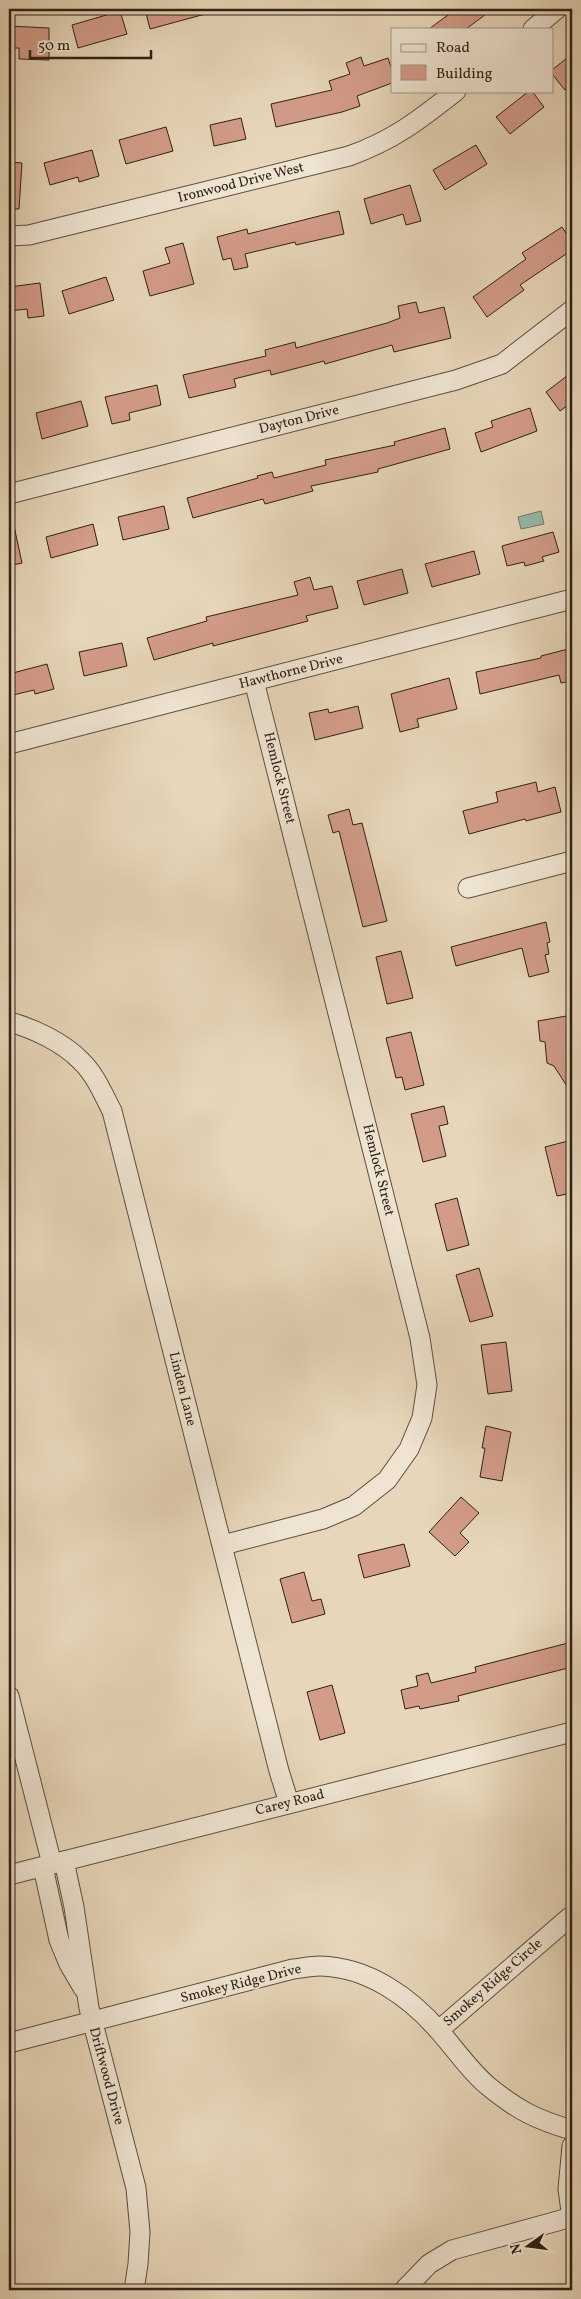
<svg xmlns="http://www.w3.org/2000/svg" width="581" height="2299" font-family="Vollkorn,serif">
<rect width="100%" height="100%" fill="#e7d6b9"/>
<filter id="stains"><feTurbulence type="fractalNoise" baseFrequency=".004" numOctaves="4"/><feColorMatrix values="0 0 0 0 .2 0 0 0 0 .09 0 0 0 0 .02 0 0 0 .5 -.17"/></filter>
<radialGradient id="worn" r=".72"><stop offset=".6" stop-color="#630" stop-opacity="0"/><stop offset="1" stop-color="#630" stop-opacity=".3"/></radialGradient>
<!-- water -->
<path fill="#97b9ac" stroke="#6d7c70" d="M 541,511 L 544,524 L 521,529 L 518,517 Z"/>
<!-- building -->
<g fill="#d39c89" stroke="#2d2116">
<path d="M 145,9 L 209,9 L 209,13 L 150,29 Z"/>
<path d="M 456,9 L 493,9 L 466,29 L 429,29 Z"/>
<path d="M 120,11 L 127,34 L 78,48 L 72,25 Z"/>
<path d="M 9,26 L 49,28 L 49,60 L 19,59 L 19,48 L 9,48 Z"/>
<path d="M 572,54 L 572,84 L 565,90 L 552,74 L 552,70 Z"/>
<path d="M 361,57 L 364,66 L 388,58 L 392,70 L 392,83 L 357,96 L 360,106 L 342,112 L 276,127 L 271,104 L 332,90 L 329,81 L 350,74 L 346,63 Z"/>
<path d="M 529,91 L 532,91 L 544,107 L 510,134 L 496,117 Z"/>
<path d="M 241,118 L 246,139 L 214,146 L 210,125 Z"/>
<path d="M 166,127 L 173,151 L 126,164 L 119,140 Z"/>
<path d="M 476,145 L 487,164 L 445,190 L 433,170 Z"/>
<path d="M 92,150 L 99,176 L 79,182 L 78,177 L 50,185 L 44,163 Z"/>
<path d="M 9,162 L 22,163 L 19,209 L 9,209 Z"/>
<path d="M 410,185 L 421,221 L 406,225 L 403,214 L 371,224 L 364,199 Z"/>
<path d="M 339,211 L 344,234 L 296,245 L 295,242 L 245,254 L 248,267 L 234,270 L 231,258 L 223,260 L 217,237 L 247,229 L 248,234 Z"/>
<path d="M 562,227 L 572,242 L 572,250 L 520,285 L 524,290 L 487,317 L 473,297 L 526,259 L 522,253 Z"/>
<path d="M 183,243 L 194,284 L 150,296 L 143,271 L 170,263 L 165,248 Z"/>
<path d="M 106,277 L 114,300 L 69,314 L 62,291 Z"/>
<path d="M 40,283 L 44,316 L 28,318 L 27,309 L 9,311 L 9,287 Z"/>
<path d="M 416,302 L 419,313 L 444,307 L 451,338 L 394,352 L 392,345 L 325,364 L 324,361 L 271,375 L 270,370 L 234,379 L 236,387 L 189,398 L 183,375 L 266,356 L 265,350 L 295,342 L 296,348 L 387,323 L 400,318 L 398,306 Z"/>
<path d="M 572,372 L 572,402 L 560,411 L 546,392 Z"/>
<path d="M 157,385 L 161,405 L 129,413 L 130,420 L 112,424 L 105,397 Z"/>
<path d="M 81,401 L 88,426 L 42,439 L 36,413 Z"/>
<path d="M 530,408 L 537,431 L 481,452 L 475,433 L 493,427 L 491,421 Z"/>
<path d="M 445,428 L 450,449 L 378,469 L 378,472 L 311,486 L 313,491 L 265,504 L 263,499 L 193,518 L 187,498 L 258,478 L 257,476 L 272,472 L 274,478 L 326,465 L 325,460 L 395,445 L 394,442 Z"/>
<path d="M 164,506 L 169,529 L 123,540 L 118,517 Z"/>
<path d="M 93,524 L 98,545 L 51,558 L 46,537 Z"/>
<path d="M 14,526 L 22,563 L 9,566 L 9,527 Z"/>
<path d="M 553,532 L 559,552 L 542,557 L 544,561 L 525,566 L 524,562 L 507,566 L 502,546 Z"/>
<path d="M 474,551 L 480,574 L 432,587 L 425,564 Z"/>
<path d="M 402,569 L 408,593 L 364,605 L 357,581 Z"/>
<path d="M 310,577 L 314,590 L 332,586 L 338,608 L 306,616 L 308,621 L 213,646 L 213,643 L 154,660 L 147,638 L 207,621 L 206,617 L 298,595 L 294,582 Z"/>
<path d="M 122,643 L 127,666 L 84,676 L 79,652 Z"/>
<path d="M 572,648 L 572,681 L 561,683 L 559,675 L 480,694 L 476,672 L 541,658 L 541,656 Z"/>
<path d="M 47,664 L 54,689 L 35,694 L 34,690 L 9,696 L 9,674 Z"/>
<path d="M 449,678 L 457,709 L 417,719 L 419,727 L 400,732 L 391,694 Z"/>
<path d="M 358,706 L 363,728 L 315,740 L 309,713 L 328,709 L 329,713 Z"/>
<path d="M 536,782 L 538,792 L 555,787 L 561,812 L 526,821 L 525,819 L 469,834 L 463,811 L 498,802 L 496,792 Z"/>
<path d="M 349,809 L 353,825 L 362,823 L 387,921 L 363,927 L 339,831 L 333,833 L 328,815 Z"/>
<path d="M 546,922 L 550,942 L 547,943 L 549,954 L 545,955 L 549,972 L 529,977 L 522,948 L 456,966 L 451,947 Z"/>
<path d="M 401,951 L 413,998 L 387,1004 L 376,957 Z"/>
<path d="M 572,1015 L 572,1094 L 554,1066 L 547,1063 L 545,1042 L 540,1041 L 538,1021 Z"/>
<path d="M 411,1032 L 424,1085 L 405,1090 L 402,1077 L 396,1078 L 386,1038 Z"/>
<path d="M 444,1106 L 448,1124 L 439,1126 L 446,1156 L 423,1162 L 411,1114 Z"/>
<path d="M 568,1141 L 569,1144 L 572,1143 L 572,1193 L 557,1196 L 545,1147 Z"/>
<path d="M 457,1198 L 469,1245 L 447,1251 L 435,1204 Z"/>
<path d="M 479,1268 L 493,1316 L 470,1322 L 456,1275 Z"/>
<path d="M 506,1342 L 512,1391 L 488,1394 L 481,1345 Z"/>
<path d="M 486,1426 L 511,1432 L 502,1481 L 480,1477 L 485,1448 L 482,1448 Z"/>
<path d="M 461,1497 L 479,1513 L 460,1533 L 469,1542 L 455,1556 L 429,1532 Z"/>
<path d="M 404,1544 L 410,1566 L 364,1578 L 358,1555 Z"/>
<path d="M 304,1572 L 312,1601 L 321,1599 L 325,1614 L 292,1623 L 280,1579 Z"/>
<path d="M 572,1642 L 572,1667 L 458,1696 L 459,1701 L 420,1709 L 419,1706 L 405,1709 L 401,1690 L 418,1686 L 416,1676 L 428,1673 L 431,1683 L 476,1672 L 475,1667 Z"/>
<path d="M 332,1685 L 345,1733 L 320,1740 L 307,1692 Z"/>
</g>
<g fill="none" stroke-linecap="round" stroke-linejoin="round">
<!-- minor casing -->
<g stroke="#5c4e3f" stroke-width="21">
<g id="minor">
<path d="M 533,29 L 557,9"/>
<path d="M 9,236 L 29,235 L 349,156 C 394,140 419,120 456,91"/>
<path d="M 9,494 L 456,380 L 502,364 L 572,310"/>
<path d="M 9,744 L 572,599"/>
<path d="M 468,888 L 572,861"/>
<path d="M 9,1022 C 33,1028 64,1043 81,1061 C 95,1074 103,1094 112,1111 L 279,1771 L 289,1803"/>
<path d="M 223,1545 L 323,1519 L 354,1506 L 387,1480 L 409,1449 L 422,1418 L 427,1385 L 420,1338 L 254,681"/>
<path d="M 9,1696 L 52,1864"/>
<path d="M 64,1861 L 74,1907 L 89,2008 L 136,2188 L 140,2232 L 138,2264 L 134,2290"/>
<path d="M 43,1867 L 59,1940 L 69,1964 L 83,1988"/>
<path d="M 9,1875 L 572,1732"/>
<path d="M 439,2030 L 570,1917"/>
<path d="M 9,2043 L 293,1969 C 302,1968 311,1966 320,1966 C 368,1967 410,1997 440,2032 C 456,2050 470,2071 488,2086 C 517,2110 537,2120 572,2130"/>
<path d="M 572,2146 L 568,2189 L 572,2219"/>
<path d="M 404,2290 L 429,2264 L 452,2250 L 572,2217"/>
</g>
</g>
<!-- minor -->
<use href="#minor" stroke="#efe4d2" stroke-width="19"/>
</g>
<g text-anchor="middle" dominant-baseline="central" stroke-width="4" stroke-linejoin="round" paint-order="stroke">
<!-- street labels -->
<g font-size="14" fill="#2d2116" stroke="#efe4d2">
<text transform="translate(241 183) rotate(-14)">Ironwood Drive West</text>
<text transform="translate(299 420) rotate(-14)">Dayton Drive</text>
<text transform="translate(291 672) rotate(-14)">Hawthorne Drive</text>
<text transform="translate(279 778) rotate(76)">Hemlock Street</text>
<text transform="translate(378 1170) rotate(76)">Hemlock Street</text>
<text transform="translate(182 1389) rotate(76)">Linden Lane</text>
<text transform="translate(290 1803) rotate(-14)">Carey Road</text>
<text transform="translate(493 1983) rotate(-41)">Smokey Ridge Circle</text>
<text transform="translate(241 1984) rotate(-14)">Smokey Ridge Drive</text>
<text transform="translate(106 2076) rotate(75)">Driftwood Drive</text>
</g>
</g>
<!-- margin -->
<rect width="581" height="2299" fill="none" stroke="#e7d6b9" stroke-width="30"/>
<rect x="10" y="10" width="561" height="2279" fill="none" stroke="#2d2116" stroke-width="2.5"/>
<rect x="15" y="15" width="551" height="2269" fill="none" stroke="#2d2116"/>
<!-- legend -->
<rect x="391" y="28" width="162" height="65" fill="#efe4d2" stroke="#a19687"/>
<rect x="401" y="44" width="25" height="8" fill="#efe4d2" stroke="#a19687"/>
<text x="436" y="52" font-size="15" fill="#2d2116">Road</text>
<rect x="401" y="65" width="25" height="15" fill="#d39c89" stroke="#a19687"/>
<text x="436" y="78" font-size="15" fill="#2d2116">Building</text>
<!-- north arrow -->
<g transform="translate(528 2246) rotate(256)" stroke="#efe4d2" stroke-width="4" paint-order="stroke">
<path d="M0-4L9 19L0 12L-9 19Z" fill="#2d2116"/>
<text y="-8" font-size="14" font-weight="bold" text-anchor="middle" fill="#2d2116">N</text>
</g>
<!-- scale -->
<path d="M30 50v8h121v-8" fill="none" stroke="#2d2116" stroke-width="2.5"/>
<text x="38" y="50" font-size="15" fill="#2d2116" stroke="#efe4d2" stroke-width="4" paint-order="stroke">50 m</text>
<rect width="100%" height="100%" filter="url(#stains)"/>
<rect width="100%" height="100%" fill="url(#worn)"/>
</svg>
